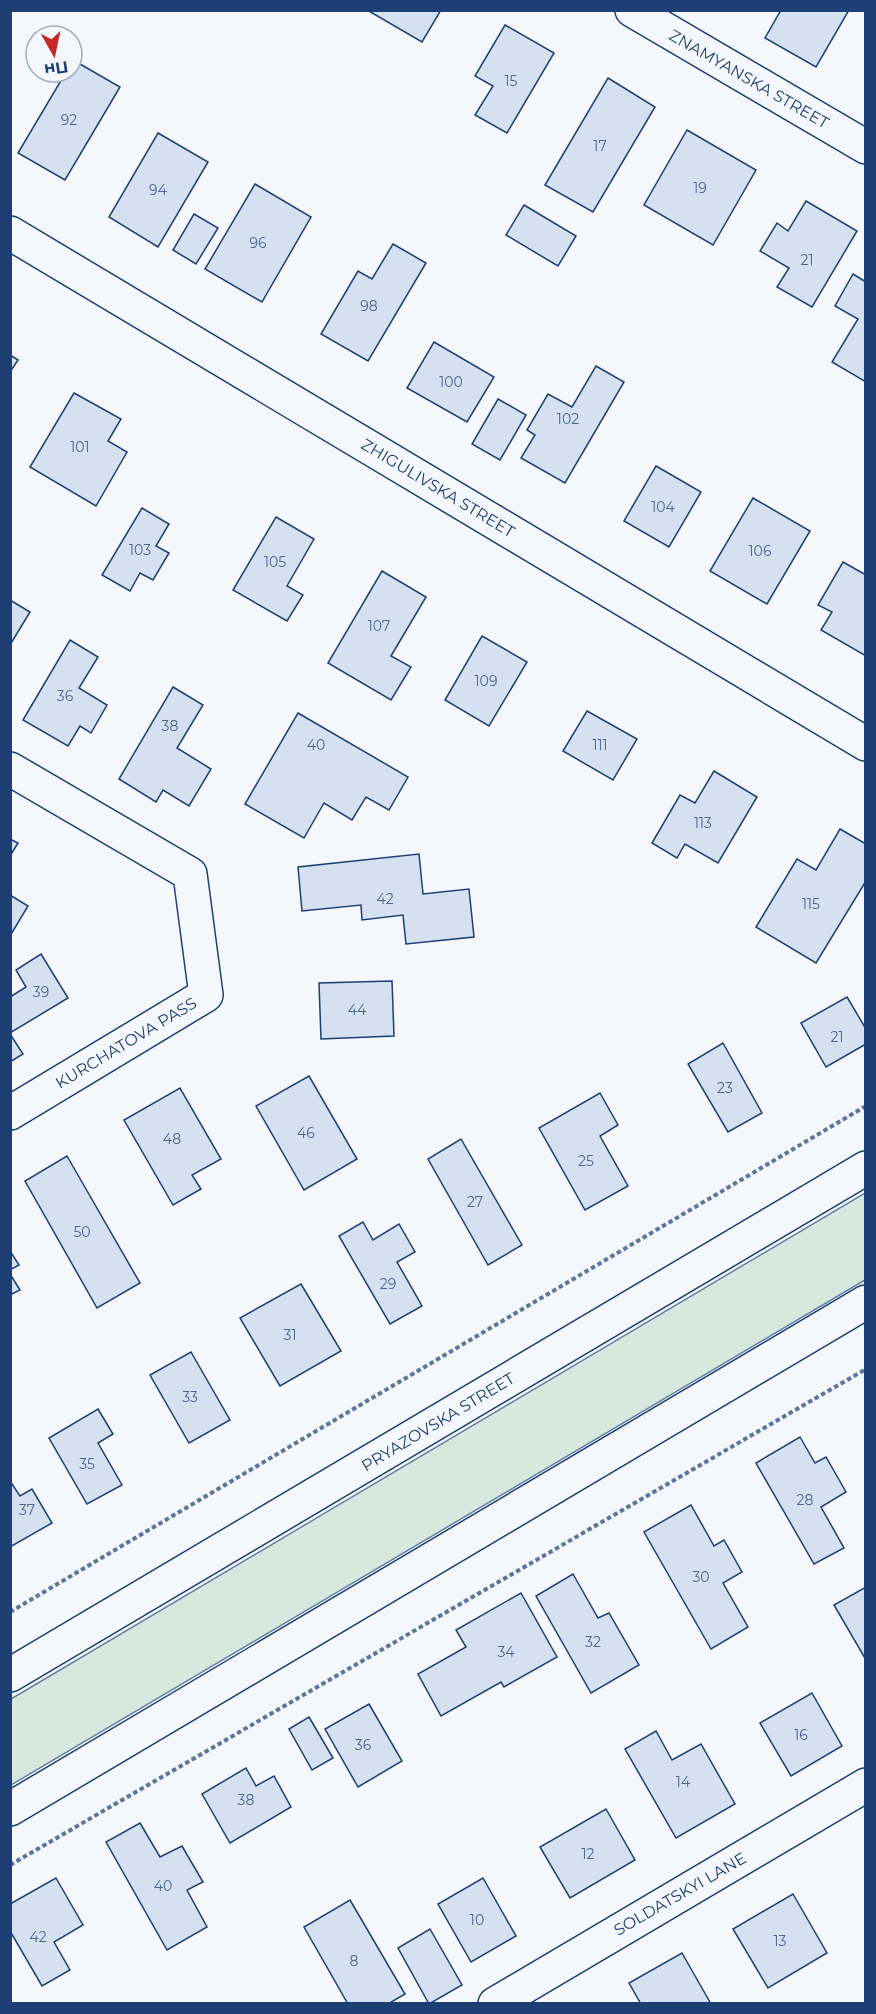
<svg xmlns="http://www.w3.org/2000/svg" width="876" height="2014" font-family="Montserrat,sans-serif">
<rect width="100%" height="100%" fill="#f4f7fb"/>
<!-- green -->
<path fill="#d7e8df" stroke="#687fa3" stroke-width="1.5" d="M 865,1193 L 865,1280 L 11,1785 L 11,1699 Z"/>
<!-- building -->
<g fill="#d5e0f0" stroke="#1d3f73" stroke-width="1.5">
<path d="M 367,10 L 441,10 L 422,42 Z"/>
<path d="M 781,10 L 849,10 L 816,67 L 765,38 Z"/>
<path d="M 505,25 L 554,53 L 507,133 L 475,115 L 493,86 L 475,76 Z"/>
<path d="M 73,60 L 120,87 L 65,180 L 18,153 L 66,72 L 72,72 Z"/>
<path d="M 608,78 L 655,107 L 593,212 L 545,185 Z"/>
<path d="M 687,130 L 756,170 L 713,245 L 644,205 Z"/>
<path d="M 158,133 L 208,162 L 158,247 L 109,217 Z"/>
<path d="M 255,184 L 311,217 L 262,302 L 205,269 Z"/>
<path d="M 806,201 L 857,231 L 812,307 L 777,287 L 789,268 L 760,251 L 777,223 L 788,231 Z"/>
<path d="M 524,205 L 576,236 L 558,266 L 506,235 Z"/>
<path d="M 194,214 L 218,228 L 196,264 L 173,250 Z"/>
<path d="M 393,244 L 426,263 L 368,361 L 321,334 L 358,271 L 372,279 Z"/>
<path d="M 853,274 L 866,282 L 866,382 L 832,362 L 858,319 L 835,306 Z"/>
<path d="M 434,342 L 494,377 L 467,422 L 407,388 Z"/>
<path d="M 10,355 L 18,360 L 10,372 Z"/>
<path d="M 596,366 L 624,382 L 565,483 L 521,458 L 535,435 L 527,430 L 548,394 L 572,407 Z"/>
<path d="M 74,393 L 121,419 L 108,441 L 127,452 L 96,506 L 30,467 Z"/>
<path d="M 498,399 L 526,415 L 500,460 L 472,444 Z"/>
<path d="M 656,466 L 701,492 L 669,547 L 624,521 Z"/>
<path d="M 753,498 L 810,531 L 767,604 L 710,571 Z"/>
<path d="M 142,508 L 169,524 L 156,546 L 169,553 L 153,580 L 140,573 L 130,591 L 102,575 Z"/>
<path d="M 276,517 L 314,539 L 287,586 L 303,595 L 287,621 L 233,590 Z"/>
<path d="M 843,562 L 866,575 L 866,656 L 821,630 L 832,612 L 818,605 Z"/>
<path d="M 382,571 L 426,597 L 391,656 L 411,667 L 391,700 L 328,663 Z"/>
<path d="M 10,600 L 30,612 L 10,645 Z"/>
<path d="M 482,636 L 527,662 L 489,726 L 445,700 Z"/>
<path d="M 70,640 L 98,657 L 79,688 L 107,705 L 91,733 L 80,726 L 68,746 L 23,720 Z"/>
<path d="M 173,687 L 203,705 L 177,748 L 211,769 L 189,806 L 163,790 L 156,802 L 119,779 Z"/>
<path d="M 587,711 L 637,739 L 613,780 L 563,751 Z"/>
<path d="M 298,713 L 408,777 L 389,810 L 366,797 L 352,820 L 324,803 L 304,838 L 245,804 Z"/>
<path d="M 714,771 L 757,797 L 718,863 L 685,844 L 677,858 L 652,843 L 680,795 L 695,803 Z"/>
<path d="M 840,829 L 866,844 L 866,881 L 816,963 L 756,927 L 797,859 L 816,870 Z"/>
<path d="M 10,839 L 18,843 L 10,856 Z"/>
<path d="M 419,854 L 423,894 L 469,889 L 474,937 L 406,944 L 403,915 L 362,920 L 361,905 L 302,911 L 298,867 Z"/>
<path d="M 10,895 L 28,906 L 10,936 Z"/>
<path d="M 41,954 L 68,998 L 10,1033 L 10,997 L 26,987 L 16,970 Z"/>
<path d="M 392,981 L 394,1036 L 321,1039 L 319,983 Z"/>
<path d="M 847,997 L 866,1029 L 866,1044 L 826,1067 L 801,1023 Z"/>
<path d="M 10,1034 L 23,1054 L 10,1062 Z"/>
<path d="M 723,1043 L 762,1113 L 728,1132 L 688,1064 Z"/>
<path d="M 309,1076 L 357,1159 L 304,1190 L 256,1106 Z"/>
<path d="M 180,1088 L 221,1159 L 192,1175 L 201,1189 L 173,1205 L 124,1120 Z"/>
<path d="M 600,1093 L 618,1125 L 600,1136 L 628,1186 L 585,1210 L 539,1128 Z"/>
<path d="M 461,1139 L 522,1245 L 488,1265 L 428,1159 Z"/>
<path d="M 67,1156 L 140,1283 L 97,1308 L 25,1181 Z"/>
<path d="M 363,1222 L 373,1240 L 399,1224 L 415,1252 L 397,1262 L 422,1306 L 390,1324 L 339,1236 Z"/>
<path d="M 10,1251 L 19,1265 L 10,1270 Z"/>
<path d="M 10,1274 L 20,1290 L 10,1295 Z"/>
<path d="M 301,1284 L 341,1351 L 280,1386 L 240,1318 Z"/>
<path d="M 191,1352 L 230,1420 L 189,1443 L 150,1375 Z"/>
<path d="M 98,1409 L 113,1434 L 98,1443 L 122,1485 L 87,1504 L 49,1438 Z"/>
<path d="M 800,1437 L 815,1463 L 826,1457 L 846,1492 L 821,1507 L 844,1548 L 814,1564 L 756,1463 Z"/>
<path d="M 10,1481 L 20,1496 L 32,1489 L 52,1523 L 10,1547 Z"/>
<path d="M 691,1505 L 714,1546 L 724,1540 L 742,1572 L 723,1583 L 748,1627 L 711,1649 L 644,1532 Z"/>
<path d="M 573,1574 L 598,1618 L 609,1613 L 639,1665 L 591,1693 L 536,1596 Z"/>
<path d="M 866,1587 L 866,1660 L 834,1605 Z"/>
<path d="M 521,1593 L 557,1657 L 504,1687 L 501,1682 L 441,1716 L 418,1674 L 466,1647 L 456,1630 Z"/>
<path d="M 812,1693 L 842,1746 L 791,1776 L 760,1723 Z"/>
<path d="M 369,1704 L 402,1761 L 358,1787 L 325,1729 Z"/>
<path d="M 309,1717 L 333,1758 L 312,1770 L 289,1729 Z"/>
<path d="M 656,1731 L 672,1760 L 701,1744 L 735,1804 L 676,1838 L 625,1749 Z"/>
<path d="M 246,1768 L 256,1786 L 274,1776 L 291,1807 L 230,1843 L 202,1794 Z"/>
<path d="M 606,1809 L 635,1860 L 570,1898 L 540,1847 Z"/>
<path d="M 140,1823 L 160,1857 L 182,1846 L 203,1882 L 187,1890 L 207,1927 L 167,1950 L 106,1842 Z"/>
<path d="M 56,1878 L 83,1925 L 54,1942 L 70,1970 L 42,1986 L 10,1931 L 10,1904 Z"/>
<path d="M 483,1878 L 516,1936 L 471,1962 L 438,1904 Z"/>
<path d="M 793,1894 L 827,1953 L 768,1988 L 733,1929 Z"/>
<path d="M 350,1900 L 405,1994 L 388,2004 L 348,2004 L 304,1927 Z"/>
<path d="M 430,1929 L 462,1985 L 429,2004 L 398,1948 Z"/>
<path d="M 682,1953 L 711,2004 L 641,2004 L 629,1983 Z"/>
</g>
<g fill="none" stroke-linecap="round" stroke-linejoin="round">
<!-- minor casing -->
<g stroke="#1d3f73" stroke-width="36">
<g id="minor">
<path d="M 632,10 L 866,147"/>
<path d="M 10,233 L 866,744"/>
<path d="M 10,769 L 190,874 L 206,995 L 10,1113"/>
<path d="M 495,2004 L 866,1785"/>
</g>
</g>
<!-- tertiary casing -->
<g stroke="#1d3f73" stroke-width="36">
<g id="tertiary">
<path d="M 10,1675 L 866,1168"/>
<path d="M 10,1809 L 866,1302"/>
</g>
</g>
<!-- path -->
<g stroke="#5e769c" stroke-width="4" stroke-dasharray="4.5 3" stroke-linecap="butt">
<path d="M 10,1612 L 866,1106"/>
<path d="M 10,1865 L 866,1369"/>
</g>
<!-- minor -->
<use href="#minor" stroke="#f4f7fb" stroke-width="33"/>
<!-- tertiary -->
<use href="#tertiary" stroke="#f4f7fb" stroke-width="33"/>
</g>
<g text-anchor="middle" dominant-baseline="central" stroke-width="4.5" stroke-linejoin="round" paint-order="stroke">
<!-- number labels -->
<g font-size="14" fill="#4b6792">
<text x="511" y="81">15</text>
<text x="69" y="120">92</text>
<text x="600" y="146">17</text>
<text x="700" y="188">19</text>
<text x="158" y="190">94</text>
<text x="258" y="243">96</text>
<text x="807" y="260">21</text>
<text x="369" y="306">98</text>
<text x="451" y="382">100</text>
<text x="568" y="419">102</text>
<text x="80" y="447">101</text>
<text x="663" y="507">104</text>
<text x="140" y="550">103</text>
<text x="760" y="551">106</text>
<text x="275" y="562">105</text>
<text x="379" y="626">107</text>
<text x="486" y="681">109</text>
<text x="65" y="696">36</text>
<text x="170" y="726">38</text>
<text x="316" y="745">40</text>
<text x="600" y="745">111</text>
<text x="703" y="823">113</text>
<text x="385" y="899">42</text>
<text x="811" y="904">115</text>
<text x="41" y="992">39</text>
<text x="357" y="1010">44</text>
<text x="837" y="1037">21</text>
<text x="725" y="1088">23</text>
<text x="306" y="1133">46</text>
<text x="172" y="1139">48</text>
<text x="586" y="1161">25</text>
<text x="475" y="1202">27</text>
<text x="82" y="1232">50</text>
<text x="388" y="1284">29</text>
<text x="290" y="1335">31</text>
<text x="190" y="1397">33</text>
<text x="87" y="1464">35</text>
<text x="805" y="1500">28</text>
<text x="27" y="1510">37</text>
<text x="701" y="1577">30</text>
<text x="593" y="1642">32</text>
<text x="506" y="1652">34</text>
<text x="801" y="1735">16</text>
<text x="363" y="1745">36</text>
<text x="683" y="1782">14</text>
<text x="246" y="1800">38</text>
<text x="588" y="1854">12</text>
<text x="163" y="1886">40</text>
<text x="477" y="1920">10</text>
<text x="38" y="1937">42</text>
<text x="780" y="1941">13</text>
<text x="354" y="1961">8</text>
</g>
<!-- street labels -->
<g font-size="16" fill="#1d3f73" stroke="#f4f7fb">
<text transform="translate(749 79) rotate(30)">ZNAMYANSKA STREET</text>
<text transform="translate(438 488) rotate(31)">ZHIGULIVSKA STREET</text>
<text transform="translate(126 1043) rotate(-31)">KURCHATOVA PASS</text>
<text transform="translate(438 1422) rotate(-31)">PRYAZOVSKA STREET</text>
<text transform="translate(680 1894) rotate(-30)">SOLDATSKYI LANE</text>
</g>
</g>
<!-- border -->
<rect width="876" height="2014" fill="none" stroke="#1d3f73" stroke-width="24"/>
<!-- north arrow -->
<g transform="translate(54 54) rotate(171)"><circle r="28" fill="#f4f7fb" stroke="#9eadc5" stroke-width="1.5"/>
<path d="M0-4.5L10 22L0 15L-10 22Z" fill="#c62828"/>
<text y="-9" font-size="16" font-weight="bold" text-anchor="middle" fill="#1d3f73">Пн</text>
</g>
</svg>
